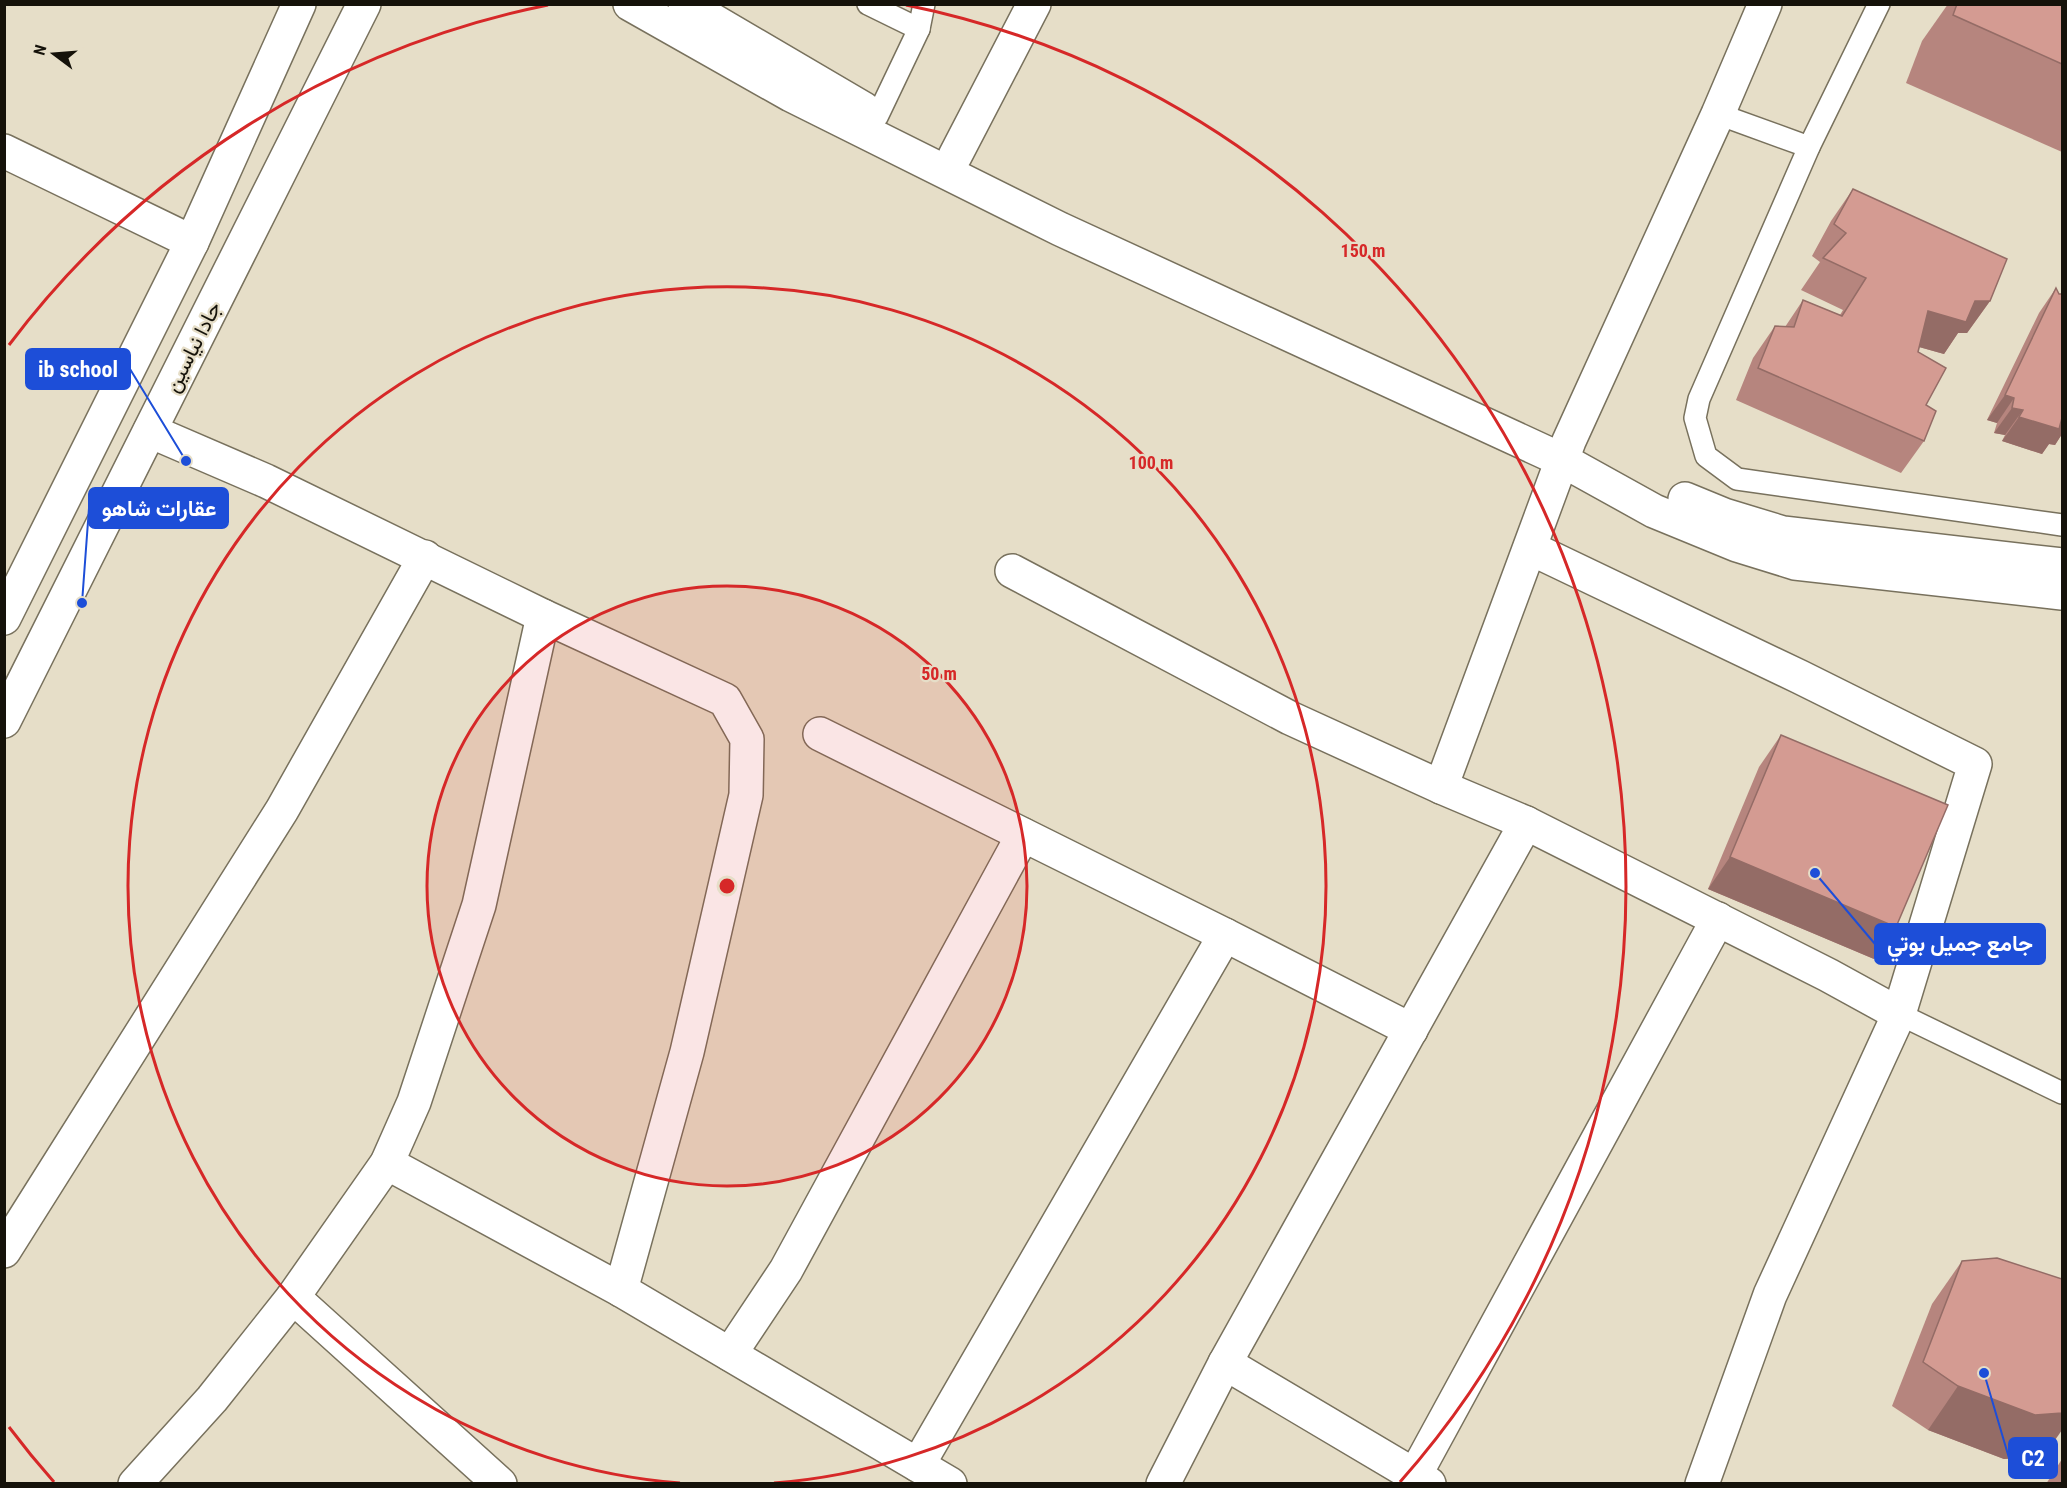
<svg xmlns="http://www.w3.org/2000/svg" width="2067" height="1488" font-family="'Roboto Condensed',Vazirmatn,sans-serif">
<rect width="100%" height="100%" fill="#e6dec8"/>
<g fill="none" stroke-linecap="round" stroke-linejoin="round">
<!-- lane casing -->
<g stroke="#78715d" stroke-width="24">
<g id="lane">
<path d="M 868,4 L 919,29"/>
<path d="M 1879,4 L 1809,147 L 1699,399 L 1695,418 L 1706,456 L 1737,479 L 2062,525"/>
<path d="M 1718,114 L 1809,147"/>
<path d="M 877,117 L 919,29 L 924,4"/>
<path d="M 1899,1014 L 2062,1093"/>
</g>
</g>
<!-- street casing -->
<g stroke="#78715d" stroke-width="36">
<g id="street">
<path d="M 4,151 L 192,242"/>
<path d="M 955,156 L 1034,4"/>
<path d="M 150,431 L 266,481 L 543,616 L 725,700 L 747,739 L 746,795 L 687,1052 L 621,1290"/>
<path d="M 1530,548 L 1800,677 L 1975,764 L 1899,1014 L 1770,1295 L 1702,1484"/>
<path d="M 1012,571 L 1290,718 L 1441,787 L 1526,823 L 1828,975 L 1899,1014"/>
<path d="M 820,734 L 1225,935 L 1411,1030"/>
<path d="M 1441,787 L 1569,441 L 1718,114 L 1765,4"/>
<path d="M 387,1163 L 621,1290 L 950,1484"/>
<path d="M 4,1251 L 282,810 L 425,557"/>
<path d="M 293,1297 L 500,1484"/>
<path d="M 730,1354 L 786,1270 L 1023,835"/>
<path d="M 1225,1363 L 1429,1484"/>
<path d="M 918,1465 L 1225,935"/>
<path d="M 1415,1475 L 1718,919"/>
<path d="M 135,1484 L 212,1399 L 293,1297 L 387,1163 L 414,1102 L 479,905 L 543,616"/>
<path d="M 1163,1484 L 1225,1363 L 1526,823"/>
</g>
</g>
<!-- secondary casing -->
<g stroke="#78715d" stroke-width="36">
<g id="secondary">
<path d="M 630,4 L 791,95 L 1060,229 L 1562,460 L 1654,511 L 1737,545 L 1795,563 L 2062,593"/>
<path d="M 685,4 L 864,109"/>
<path d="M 1685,499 L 1724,515 L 1783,533 L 2062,565"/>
<path d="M 4,618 L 192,242 L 299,4"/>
<path d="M 4,721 L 364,4"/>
</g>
</g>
<!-- lane -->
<use href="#lane" stroke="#fff" stroke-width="21"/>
<!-- street -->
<use href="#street" stroke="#fff" stroke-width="33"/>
<!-- secondary -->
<use href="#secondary" stroke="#fff" stroke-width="33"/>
</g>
<!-- wall -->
<g fill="#b6857e">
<path d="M 1948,4 L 2062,4 L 2062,152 L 1906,83 L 1922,41 Z"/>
<path d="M 1853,189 L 1990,301 L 1967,333 L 1958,333 L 1944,354 L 1919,347 L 1918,352 L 1926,405 L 1924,441 L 1901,473 L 1736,400 L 1753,358 L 1775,326 L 1785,327 L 1803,300 L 1840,315 L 1843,310 L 1801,290 L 1820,262 L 1812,256 L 1831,221 Z"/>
<path d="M 2056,288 L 2059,294 L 2062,294 L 2062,434 L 2055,445 L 2049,444 L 2042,454 L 2002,441 L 2005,435 L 1994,433 L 1997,423 L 1987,420 L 2039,313 Z"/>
<path d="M 1781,735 L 1874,959 L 1708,889 L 1759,767 Z"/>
<path d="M 1962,1261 L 2044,1456 L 2004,1459 L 1928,1430 L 1892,1406 L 1932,1304 Z"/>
<path d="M 2062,1459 L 2062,1484 L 2046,1484 Z"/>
</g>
<!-- shaded-wall -->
<g fill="#946c66">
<path d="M 1975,301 L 1990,301 L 1967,333 L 1958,333 L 1944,354 L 1905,343 L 1928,311 Z"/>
<path d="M 2005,395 L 2014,398 L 1997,423 L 1987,420 Z"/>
<path d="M 2012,408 L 2023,410 L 2005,435 L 1994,433 Z"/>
<path d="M 2019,417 L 2062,418 L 2062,434 L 2055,445 L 2049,444 L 2042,454 L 2002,441 Z"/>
<path d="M 1730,857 L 1896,927 L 1874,959 L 1708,889 Z"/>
<path d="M 1958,1386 L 2062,1413 L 2062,1430 L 2044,1456 L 2004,1459 L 1928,1430 Z"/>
</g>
<!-- building -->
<g fill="#d49b92" stroke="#946c66" stroke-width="1.5">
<path d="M 1957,4 L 2062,4 L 2062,64 L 1953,15 Z"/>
<path d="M 1853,189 L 2007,259 L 1990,301 L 1975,301 L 1966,322 L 1928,311 L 1918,352 L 1946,368 L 1926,405 L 1936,411 L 1924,441 L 1758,368 L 1775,326 L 1794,327 L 1803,300 L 1842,316 L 1866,278 L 1823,258 L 1846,233 L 1834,224 Z"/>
<path d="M 2056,288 L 2059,294 L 2062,294 L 2062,418 L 2059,429 L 2019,417 L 2023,410 L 2012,408 L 2014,398 L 2005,395 Z"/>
<path d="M 1781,735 L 1948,805 L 1896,927 L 1730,857 Z"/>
<path d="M 1997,1258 L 2062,1279 L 2062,1413 L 2035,1415 L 1958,1386 L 1923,1362 L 1962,1261 Z"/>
</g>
<!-- distance rings -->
<circle cx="727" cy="886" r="300" fill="#d62828" fill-opacity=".12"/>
<g fill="none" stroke="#d62828" stroke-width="3">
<circle cx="727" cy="886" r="300"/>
<path d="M680 1483A599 599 0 1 1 774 1483"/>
<path d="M54 1482A899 899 0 0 1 9 1427M9 345A899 899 0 0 1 548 5M906 5A899 899 0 0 1 1400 1482"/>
</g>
<g text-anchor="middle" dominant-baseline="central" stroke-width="4.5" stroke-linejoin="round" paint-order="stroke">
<!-- street labels -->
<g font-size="21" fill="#15120a" stroke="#e6dec8">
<text transform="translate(193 347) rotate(-63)">جادا نیاسین</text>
</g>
</g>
<circle cx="727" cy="886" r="9" fill="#d62828" stroke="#e6dec8" stroke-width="3"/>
<g font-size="18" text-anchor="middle" font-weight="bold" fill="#d62828" stroke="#e6dec8" stroke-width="4.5" stroke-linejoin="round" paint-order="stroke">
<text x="1363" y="257">150 m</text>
<text x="1151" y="469">100 m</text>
<text x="939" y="680">50 m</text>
</g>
<!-- callouts -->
<path fill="none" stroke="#1d4ed8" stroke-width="2" d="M186 461L130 369M82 603L89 508M1815 873L1875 944M1984 1373L2009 1458"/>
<g fill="#1d4ed8" stroke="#e6dec8" stroke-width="2">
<circle cx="186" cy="461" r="6"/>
<circle cx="82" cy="603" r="6"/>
<circle cx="1815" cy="873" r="6"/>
<circle cx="1984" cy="1373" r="6"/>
</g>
<g fill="#1d4ed8" stroke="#1d4ed8" stroke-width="2">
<rect x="26" y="349" width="104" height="40" rx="6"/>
<rect x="89" y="488" width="139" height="40" rx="6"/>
<rect x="1875" y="924" width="170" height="40" rx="6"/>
<rect x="2009" y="1438" width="48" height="40" rx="6"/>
</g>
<g font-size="22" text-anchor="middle" font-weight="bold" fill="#fff">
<text x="78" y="377">ib school</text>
<text x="159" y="516">عقارات شاهو</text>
<text x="1960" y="951">جامع جميل بوتي</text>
<text x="2033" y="1466">C2</text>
</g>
<!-- border -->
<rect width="2067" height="1488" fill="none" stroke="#15120a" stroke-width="12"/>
<!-- north arrow -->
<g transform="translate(54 54) rotate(286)" stroke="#e6dec8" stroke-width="4.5" paint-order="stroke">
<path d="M0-4.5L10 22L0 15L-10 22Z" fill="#15120a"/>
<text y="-9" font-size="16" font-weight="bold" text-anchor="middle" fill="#15120a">N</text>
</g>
</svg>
